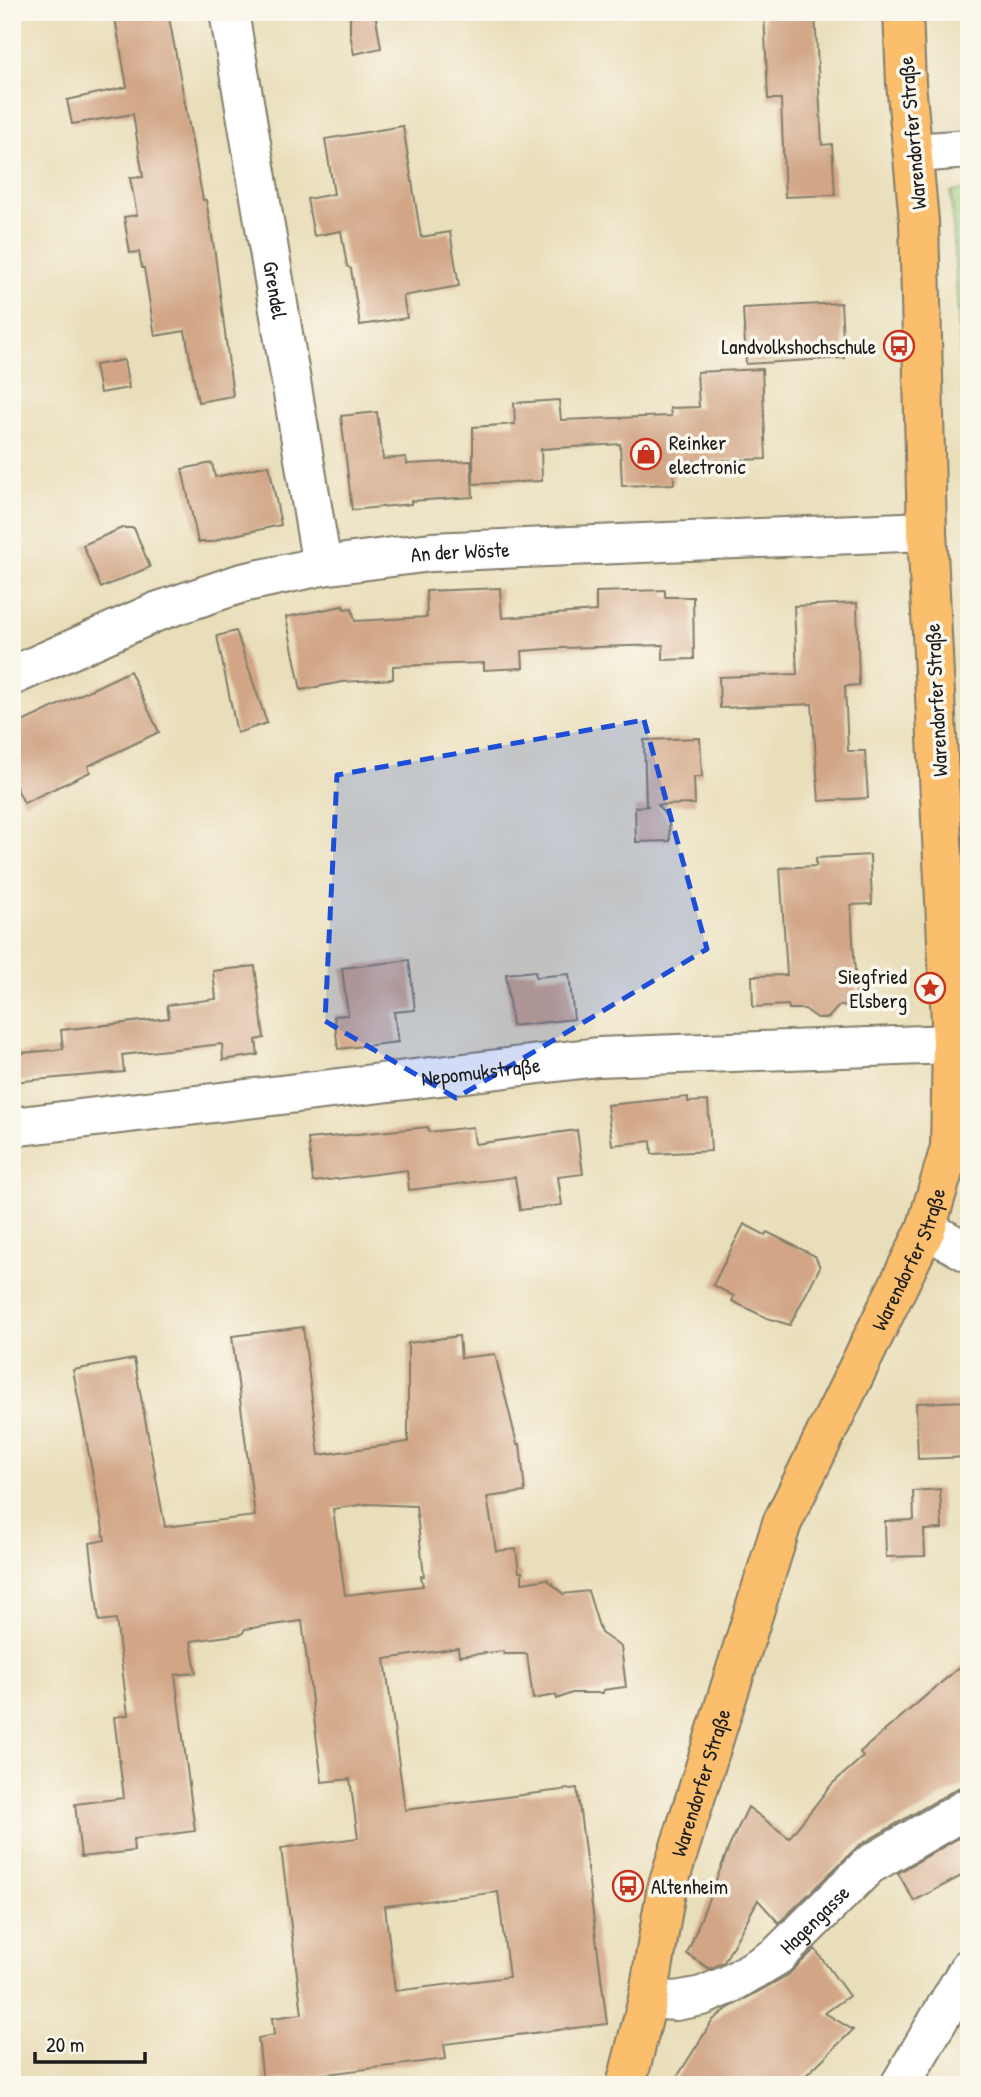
<svg xmlns="http://www.w3.org/2000/svg" width="981" height="2097" font-family="'Patrick Hand',sans-serif">
<rect width="100%" height="100%" fill="#fbf7ec"/>
<filter id="ink" filterUnits="userSpaceOnUse"><feTurbulence type="fractalNoise" baseFrequency=".0143" numOctaves="2"/><feDisplacementMap in="SourceGraphic" scale="14" xChannelSelector="R" yChannelSelector="G"/><feConvolveMatrix kernelMatrix="1 2 1 2 8 2 1 2 1" color-interpolation-filters="sRGB"/></filter>
<filter id="wash" filterUnits="userSpaceOnUse"><feTurbulence type="fractalNoise" baseFrequency=".00686" numOctaves="4" result="noise"/><feDisplacementMap in="SourceGraphic" scale="28" xChannelSelector="R" yChannelSelector="G"/><feGaussianBlur stdDeviation="1.57" result="paint"/><feColorMatrix in="noise" values="0 0 0 0 0 0 0 0 0 0 0 0 0 0 0 0 0 1.4 0 .05"/><feComposite in="paint" operator="in"/></filter>
<g filter="url(#wash)">
<rect width="100%" height="100%" fill="#e9deba"/>
<!-- green -->
<path fill="#97c979" stroke="#5a724a" stroke-width="2" d="M 969,189 L 969,502 L 951,192 Z"/>
<g id="blocks">
<!-- building -->
<g fill="#d1a585" fill-rule="evenodd">
<path d="M 114,12 L 168,12 L 203,200 L 206,200 L 215,254 L 233,396 L 198,402 L 185,331 L 155,336 L 144,268 L 142,268 L 139,252 L 130,253 L 124,217 L 137,215 L 130,178 L 143,177 L 133,114 L 72,124 L 67,100 L 127,87 Z"/>
<path d="M 350,12 L 375,12 L 381,48 L 354,54 L 350,34 Z"/>
<path d="M 764,12 L 815,12 L 822,145 L 832,144 L 835,195 L 785,197 L 781,99 L 768,99 Z"/>
<path d="M 403,126 L 421,237 L 450,232 L 459,286 L 403,296 L 407,318 L 360,325 L 351,269 L 347,266 L 341,231 L 314,236 L 307,199 L 334,194 L 325,139 Z"/>
<path d="M 841,303 L 844,358 L 746,364 L 743,308 Z"/>
<path d="M 124,360 L 129,388 L 100,393 L 95,365 Z"/>
<path d="M 762,369 L 766,459 L 673,462 L 674,484 L 622,486 L 620,444 L 541,449 L 542,481 L 473,484 L 473,427 L 515,424 L 514,403 L 559,400 L 561,420 L 671,416 L 670,408 L 699,407 L 697,372 Z"/>
<path d="M 377,412 L 383,459 L 406,457 L 407,464 L 471,461 L 473,497 L 411,501 L 411,504 L 352,510 L 341,416 Z"/>
<path d="M 212,463 L 215,477 L 269,465 L 281,525 L 225,537 L 213,542 L 198,542 L 182,469 Z"/>
<path d="M 122,528 L 134,528 L 150,567 L 101,588 L 83,545 Z"/>
<path d="M 500,588 L 502,618 L 596,611 L 596,592 L 665,590 L 665,597 L 693,597 L 694,659 L 663,660 L 663,645 L 562,648 L 522,651 L 523,668 L 484,670 L 484,663 L 393,666 L 393,679 L 342,682 L 301,690 L 286,617 L 343,606 L 344,609 L 352,608 L 355,621 L 427,617 L 426,591 Z"/>
<path d="M 857,603 L 859,685 L 845,686 L 848,751 L 865,751 L 868,798 L 819,801 L 812,704 L 720,708 L 719,677 L 797,674 L 794,606 Z"/>
<path d="M 236,631 L 267,723 L 237,733 L 217,636 Z"/>
<path d="M 130,671 L 159,732 L 88,766 L 90,772 L 24,803 L 12,779 L 12,727 Z"/>
<path d="M 700,738 L 702,777 L 694,777 L 695,804 L 658,805 L 669,821 L 670,841 L 636,842 L 635,807 L 649,806 L 646,806 L 644,740 Z"/>
<path d="M 870,855 L 872,904 L 851,905 L 857,1005 L 839,1006 L 828,1018 L 817,1018 L 805,1009 L 789,1009 L 788,1005 L 753,1007 L 752,976 L 787,975 L 780,868 L 816,866 L 816,858 Z"/>
<path d="M 409,960 L 415,1010 L 394,1012 L 398,1042 L 338,1049 L 334,1016 L 348,1015 L 342,968 Z"/>
<path d="M 255,966 L 264,1038 L 256,1040 L 258,1055 L 223,1060 L 222,1044 L 122,1055 L 124,1072 L 12,1082 L 12,1054 L 63,1049 L 61,1030 L 169,1018 L 167,1005 L 216,999 L 213,971 Z"/>
<path d="M 535,971 L 536,977 L 569,974 L 574,1019 L 512,1026 L 506,974 Z"/>
<path d="M 688,1097 L 688,1102 L 708,1101 L 711,1151 L 652,1154 L 651,1141 L 612,1145 L 607,1105 Z"/>
<path d="M 428,1127 L 429,1132 L 473,1127 L 475,1144 L 577,1130 L 583,1174 L 558,1177 L 562,1205 L 520,1210 L 515,1177 L 409,1190 L 407,1170 L 313,1182 L 308,1139 Z"/>
<path d="M 744,1224 L 765,1235 L 767,1232 L 815,1256 L 820,1267 L 790,1325 L 767,1318 L 732,1301 L 734,1296 L 713,1285 Z"/>
<path d="M 303,1327 L 319,1455 L 408,1442 L 408,1343 L 459,1336 L 461,1358 L 495,1354 L 517,1444 L 520,1444 L 525,1492 L 487,1497 L 496,1551 L 516,1549 L 519,1572 L 522,1572 L 522,1583 L 547,1579 L 563,1594 L 588,1591 L 601,1633 L 621,1647 L 626,1687 L 603,1690 L 603,1693 L 572,1693 L 557,1699 L 556,1695 L 533,1699 L 527,1654 L 504,1654 L 504,1651 L 459,1656 L 458,1648 L 385,1659 L 405,1810 L 577,1788 L 607,2024 L 444,2044 L 446,2059 L 263,2082 L 258,2038 L 274,2035 L 272,2018 L 302,2014 L 281,1848 L 358,1838 L 350,1779 L 322,1782 L 302,1621 L 245,1629 L 242,1634 L 191,1641 L 196,1673 L 175,1675 L 195,1831 L 133,1839 L 134,1851 L 81,1857 L 75,1804 L 124,1798 L 114,1717 L 128,1715 L 116,1619 L 99,1621 L 90,1543 L 105,1540 L 73,1370 L 134,1359 L 165,1527 L 255,1516 L 232,1336 ZM 366,1504 L 416,1506 L 424,1576 L 421,1576 L 423,1586 L 345,1595 L 333,1509 ZM 498,1892 L 509,1977 L 395,1991 L 385,1906 Z"/>
<path d="M 969,1401 L 969,1457 L 918,1459 L 916,1403 Z"/>
<path d="M 940,1489 L 942,1529 L 924,1530 L 925,1556 L 886,1557 L 885,1521 L 914,1520 L 913,1491 Z"/>
<path d="M 969,1659 L 969,1785 L 958,1788 L 858,1846 L 779,1923 L 758,1900 L 724,1962 L 710,1969 L 687,1954 L 729,1847 L 748,1807 L 789,1838 L 832,1784 L 863,1757 L 860,1752 Z"/>
<path d="M 969,1832 L 969,1872 L 914,1901 L 898,1873 Z"/>
<path d="M 815,1949 L 849,1996 L 825,2013 L 853,2030 L 796,2085 L 672,2085 L 713,2020 L 727,2009 L 788,1975 Z"/>
</g>
</g>
</g>
<g filter="url(#ink)">
<use href="#blocks" fill-opacity="0" stroke="#827d6b" stroke-width="2"/>
<g fill="none" stroke-linecap="round" stroke-linejoin="round">
<!-- minor casing -->
<g stroke="#827d6b" stroke-width="42">
<g id="minor">
<path id="s1" d="M 229,12 L 322,566"/>
<path d="M 914,153 L 969,149"/>
<path id="s2" d="M 12,676 L 156,612 L 242,583 L 322,566 L 431,552 L 927,531"/>
<path id="s3" d="M 12,1127 L 598,1057 L 952,1044"/>
<path d="M 926,1229 L 969,1253"/>
<path id="s4" d="M 648,1999 L 676,2001 L 702,1996 L 728,1985 L 777,1956 L 869,1865 L 969,1807"/>
<path d="M 900,2085 L 969,1968"/>
</g>
</g>
<!-- major casing -->
<g stroke="#827d6b" stroke-width="42">
<g id="major">
<path id="s5" d="M 626,2085 L 648,1999 L 666,1891 L 782,1523 L 926,1229 L 950,1148 L 952,1044 L 927,531 L 919,221 L 906,83 L 903,12"/>
</g>
</g>
<!-- minor -->
<use href="#minor" stroke="#fff" stroke-width="38"/>
<!-- major -->
<use href="#major" stroke="#fabe6d" stroke-width="38"/>
</g>
</g>
<!-- marked area -->
<path fill="#1d4ed8" fill-opacity="0.2" stroke="#1d4ed8" stroke-width="5" stroke-dasharray="14 9" stroke-linejoin="round" d="M 644,720 L 707,949 L 456,1098 L 325,1021 L 337,775 Z"/>
<!-- icons -->
<defs>
<g id="bus-ring" transform="scale(1.575)"><circle r="9.5" fill="#fbf7ec" stroke="#c8321e" stroke-width="1.5"/><path d="M-5-6H5V4H4V6H2V4H-2V6H-4V4H-5ZM-3.5-4V0h7V-4ZM-3.5 1.2v1.5H-2V1.2ZM2 1.2v1.5H3.5V1.2Z" fill="#c8321e"/></g>
<g id="shop-ring" transform="scale(1.575)"><circle r="9.5" fill="#fbf7ec" stroke="#c8321e" stroke-width="1.5"/><path d="M-5-2.5h2.3a2.7 3.5 0 0 1 5.4 0H5L5.5 6h-11ZM-1.5-2.5h3a1.5 2.3 0 0 0-3 0Z" fill="#c8321e"/></g>
<g id="sight-ring" transform="scale(1.575)"><circle r="9.5" fill="#fbf7ec" stroke="#c8321e" stroke-width="1.5"/><path d="M0-6L1.8-2.2L6-1.7L2.9 1.2L3.7 5.4L0 3.3L-3.7 5.4L-2.9 1.2L-6-1.7L-1.8-2.2Z" fill="#c8321e"/></g>
</defs>
<g fill-rule="evenodd">
<use href="#bus-ring" x="899" y="346"/>
<use href="#shop-ring" x="646" y="454"/>
<use href="#sight-ring" x="930" y="988"/>
<use href="#bus-ring" x="628" y="1886"/>
</g>
<g text-anchor="middle" dominant-baseline="central" stroke-width="7" stroke-linejoin="round" paint-order="stroke">
<!-- street labels -->
<g font-size="21" fill="#1c1c1c" stroke="#fbf7ec">
<text transform="translate(912 133) rotate(-95)">Warendorfer Straße</text>
<text stroke="none"><textPath href="#s1" startOffset="282">Grendel</textPath></text>
<text stroke="none"><textPath href="#s2" startOffset="469">An der Wöste</textPath></text>
<text transform="translate(936 700) rotate(-93)">Warendorfer Straße</text>
<text stroke="none"><textPath href="#s3" startOffset="472">Nepomukstraße</textPath></text>
<text stroke="none"><textPath href="#s5" startOffset="877">Warendorfer Straße</textPath></text>
<text stroke="none"><textPath href="#s5" startOffset="312">Warendorfer Straße</textPath></text>
<text stroke="none"><textPath href="#s4" startOffset="192">Hagengasse</textPath></text>
</g>
<!-- poi labels -->
<g font-size="21" fill="#1c1c1c" stroke="#fbf7ec" text-anchor="end">
<text x="876" y="346">Landvolkshochschule</text>
<text x="669" y="442" text-anchor="start">Reinker<tspan x="669" dy="24">electronic</tspan></text>
<text x="907" y="976">Siegfried<tspan x="907" dy="24">Elsberg</tspan></text>
<text x="651" y="1886" text-anchor="start">Altenheim</text>
</g>
</g>
<!-- margin -->
<rect width="981" height="2097" fill="none" stroke="#fbf7ec" stroke-width="42"/>
<!-- scale -->
<path d="M35 2052v10h110v-10" fill="none" stroke="#1c1c1c" stroke-width="3.5"/>
<text x="46" y="2052" font-size="21" fill="#1c1c1c" stroke="#fbf7ec" stroke-width="5" paint-order="stroke">20 m</text>
</svg>
